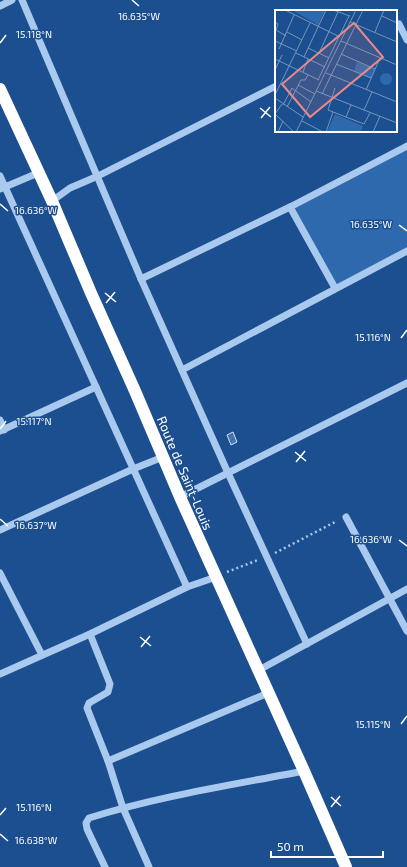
<svg xmlns="http://www.w3.org/2000/svg" width="407" height="867" font-family="'Exo 2',sans-serif">
<defs>
<pattern id="building-hatch" width="6" height="6" patternUnits="userSpaceOnUse"><rect width="6" height="6" fill="#4478b7"/><path d="M-1 1l2-2M0 6l6-6M5 7l2-2" fill="none" stroke="#486282"/></pattern>
</defs>
<rect width="100%" height="100%" fill="#1b4f8f"/>
<!-- pitch -->
<path fill="#2e69ad" d="M 407,146 L 407,251 L 335,288 L 290,207 Z"/>
<!-- building -->
<path fill="url(#building-hatch)" stroke="#cfe3fa" d="M 233,432 L 237,442 L 231,445 L 227,435 Z"/>
<g fill="none" stroke-linecap="round" stroke-linejoin="round">
<!-- path -->
<g stroke="#a9c9ee" stroke-width="2.5" stroke-dasharray="2 3" stroke-linecap="butt">
<path d="M 275,553 L 337,521"/>
<path d="M 227,572 L 258,560"/>
</g>
<!-- minor -->
<g stroke="#a9c9ee" stroke-width="7">
<path d="M 22,0 L 141,279 L 228,473 L 307,644"/>
<path d="M 0,6 L 12,0"/>
<path d="M 399,24 L 407,40"/>
<path d="M 0,176 L 187,587"/>
<path d="M 0,189 L 38,173"/>
<path d="M 52,201 L 70,188 L 98,176 L 276,86"/>
<path d="M 290,207 L 335,288"/>
<path d="M 141,279 L 290,207 L 407,146"/>
<path d="M 182,370 L 407,251"/>
<path d="M 0,420 L 4,430"/>
<path d="M 0,431 L 96,387"/>
<path d="M 180,497 L 407,383"/>
<path d="M 346,517 L 407,631"/>
<path d="M 0,530 L 133,469 L 163,457"/>
<path d="M 0,573 L 42,655"/>
<path d="M 90,634 L 110,684 L 108,692 L 89,703 L 87,708 L 108,761 L 123,808 L 149,867"/>
<path d="M 259,670 L 407,589"/>
<path d="M 0,674 L 90,634 L 187,587 L 216,577"/>
<path d="M 108,761 L 268,693"/>
<path d="M 105,867 L 87,829 L 86,823 L 89,818 C 159,796 232,785 304,771"/>
</g>
<!-- highway -->
<path stroke="#fff" stroke-width="12" d="M 0,89 L 52,201 L 91,293 L 135,391 L 180,497 L 304,771 L 346,867"/>
</g>
<!-- ticks -->
<path fill="none" stroke="#fff" stroke-width="1.5" d="M 132,0 L 139,6M 0,43 L 6,35M 260,108 L 271,117M 261,118 L 270,107M 0,204 L 8,211M 399,225 L 407,231M 105,293 L 116,302M 106,303 L 115,292M 401,338 L 407,330M 0,429 L 6,421M 295,452 L 306,461M 296,462 L 305,451M 0,519 L 8,526M 399,540 L 407,546M 140,637 L 151,646M 141,647 L 150,636M 401,724 L 407,716M 331,797 L 341,806M 331,807 L 340,796M 0,815 L 6,808M 0,834 L 8,841"/>
<g text-anchor="middle" dominant-baseline="central" stroke-width="3" stroke-linejoin="round" paint-order="stroke">
<!-- street labels -->
<g font-size="13" fill="#fff" stroke="#1b4f8f">
<text transform="translate(185 473) rotate(67)">Route de Saint-Louis</text>
</g>
</g>
<!-- overview -->
<g transform="translate(275 10)">
<rect width="122" height="122" fill="#1b4f8f"/>
<path d="M 60,104 L 88,116 L 86,122 L 52,122 Z" fill="#2e69ad"/>
<path d="M 17,0 L 50,0 L 43,15 ZM 82,52 L 100,59 L 96,68 L 79,61 ZM105 69a6 6 0 1 1 12 0a6 6 0 1 1-12 0Z" fill="#2e69ad"/>
<path fill="none" stroke="#7695bc" stroke-width="1" d="M 10,0 L 65,27M 58,0 L 75,6M 107,6 L 122,13M 0,12 L 3,14 L 1,20 L 11,26M 75,12 L 122,32M 12,22 L 27,30M 100,22 L 109,0M 0,31 L 22,41M 66,31 L 122,55M 33,38 L 54,48M 4,39 L 19,5M 21,43 L 50,57M 44,43 L 63,2M 66,44 L 100,59M 29,47 L 51,0M 0,49 L 44,70M 61,54 L 96,68M 0,60 L 7,45M 28,62 L 33,49M 51,63 L 122,92M 43,70 L 74,6M 23,75 L 40,84M 60,78 L 53,100 L 89,114 L 95,103M 91,80 L 105,48M 41,81 L 122,113M 47,84 L 88,0M 0,85 L 35,13M 0,88 L 28,107M 8,95 L 17,78 L 36,92M 12,97 L 26,70 L 30,70 L 33,65M 89,100 L 97,82M 0,104 L 19,122M 0,104 L 7,94M 71,107 L 76,95M 27,111 L 48,122M 3,122 L 8,111M 21,122 L 81,0M 51,122 L 58,102M 98,122 L 105,106"/>
<path fill="#e88989" fill-opacity="0.15" stroke="#e88989" stroke-width="2" d="M 79,13 L 108,47 L 35,107 L 7,74 Z"/>
<rect width="122" height="122" fill="none" stroke="#fff" stroke-width="2"/>
</g>
<g font-size="10" text-anchor="middle" fill="#fff" stroke="#1b4f8f" stroke-width="3" stroke-linejoin="round" paint-order="stroke">
<text x="139" y="20">16.635°W</text>
<text x="34" y="38">15.118°N</text>
<text x="36" y="214">16.636°W</text>
<text x="371" y="228">16.635°W</text>
<text x="373" y="341">15.116°N</text>
<text x="34" y="425">15.117°N</text>
<text x="36" y="529">16.637°W</text>
<text x="371" y="543">16.636°W</text>
<text x="373" y="728">15.115°N</text>
<text x="34" y="811">15.116°N</text>
<text x="36" y="844">16.638°W</text>
</g>
<!-- scale -->
<path d="M271 851v6h112v-6" fill="none" stroke="#ffffff" stroke-width="2"/>
<text x="277" y="851" font-size="12" fill="#ffffff" stroke="#1b4f8f" stroke-width="3" paint-order="stroke">50 m</text>
</svg>
